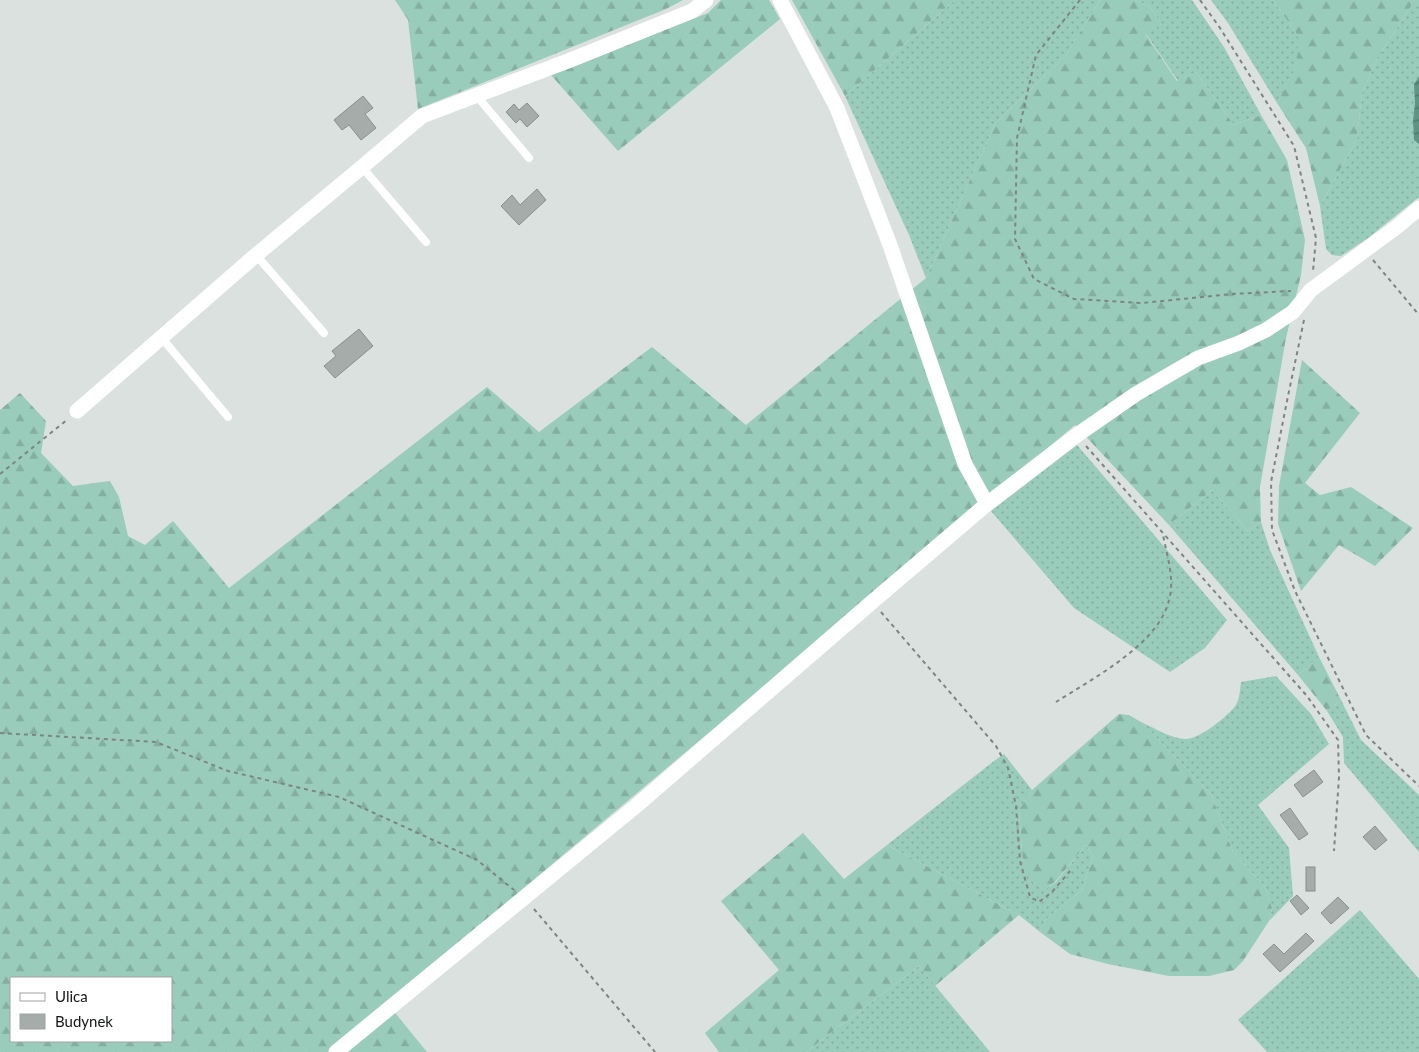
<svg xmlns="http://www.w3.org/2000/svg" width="1419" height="1052" font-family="Lato,sans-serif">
<defs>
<pattern id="grass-dots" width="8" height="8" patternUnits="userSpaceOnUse" patternTransform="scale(1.25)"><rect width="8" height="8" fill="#9cb"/><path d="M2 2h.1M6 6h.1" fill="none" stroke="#83aea0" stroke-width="1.8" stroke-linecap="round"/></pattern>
<pattern id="forest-firs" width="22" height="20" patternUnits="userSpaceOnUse" patternTransform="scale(1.25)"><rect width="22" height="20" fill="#9cb"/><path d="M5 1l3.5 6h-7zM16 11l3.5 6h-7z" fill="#83aea0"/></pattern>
<pattern id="water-waves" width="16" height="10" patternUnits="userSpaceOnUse" patternTransform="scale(1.25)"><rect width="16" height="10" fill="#5f9383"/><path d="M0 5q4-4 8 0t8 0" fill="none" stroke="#4d776a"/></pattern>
</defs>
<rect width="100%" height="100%" fill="#dae1de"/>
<!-- grass -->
<g fill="url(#grass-dots)">
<path d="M 955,0 L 1100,0 L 1066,55 L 995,124 L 926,278 L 909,235 L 845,96 Z"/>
<path d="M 1135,0 L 1192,0 L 1224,47 L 1261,115 L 1234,125 L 1196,72 L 1178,81 L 1146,34 L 1162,24 L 1149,6 Z"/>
<path d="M 1211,0 L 1273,0 L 1298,36 L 1298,65 L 1277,103 L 1228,23 Z"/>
<path d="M 1415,0 L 1419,0 L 1419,197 L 1368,238 L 1341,256 L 1332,255 L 1326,249 L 1320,206 L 1357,139 L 1362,93 L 1378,57 Z"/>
<path d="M 1077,445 L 1227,620 L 1205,648 L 1170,672 L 1074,608 L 991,511 Z"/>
<path d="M 1212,490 L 1248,531 L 1261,522 L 1270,550 L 1319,657 L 1298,675 L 1169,525 Z"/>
<path d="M 1276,676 L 1311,714 L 1329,744 L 1258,805 L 1289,848 L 1293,896 L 1269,921 L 1272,908 L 1265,887 L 1233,852 L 1211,794 L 1141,722 C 1155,728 1169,738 1185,739 C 1199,740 1228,716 1236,705 C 1240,697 1240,690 1241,682 Z"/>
<path d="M 1341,700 L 1361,740 L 1419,795 L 1419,852 L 1344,763 L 1343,737 L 1327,711 Z"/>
<path d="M 1004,754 L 1032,790 L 1019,810 L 1023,864 L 1047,888 L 1056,882 L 1086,845 L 1093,856 L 1082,890 L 1045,920 L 1040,932 L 1019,915 L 887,845 L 994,761 Z"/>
<path d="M 1360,910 L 1419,979 L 1419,1052 L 1267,1052 L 1238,1020 Z"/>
<path d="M 919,966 L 990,1052 L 806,1052 Z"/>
</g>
<!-- forest -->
<g fill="url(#forest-firs)" fill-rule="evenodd">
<path d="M 395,0 L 683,0 L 666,9 L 418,109 L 408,20 Z"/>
<path d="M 721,0 L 769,0 L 780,19 L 618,151 L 551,75 L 708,13 Z"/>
<path d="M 792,0 L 955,0 L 845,96 Z"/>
<path d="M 1100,0 L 1135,0 L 1149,6 L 1162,24 L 1146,35 L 1177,81 L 1196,72 L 1234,125 L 1261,115 L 1287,160 L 1305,240 L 1301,275 L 1286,338 L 1260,487 L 1261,522 L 1248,531 L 1212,490 L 1169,525 L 1075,425 L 387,1003 L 427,1052 L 0,1052 L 0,410 L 20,393 L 46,421 L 41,453 L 73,486 L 110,481 L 119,497 L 128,536 L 145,545 L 173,521 L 229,588 L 487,387 L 539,432 L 652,347 L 746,425 L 926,278 L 995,124 L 1066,55 ZM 11,978 L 171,978 L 171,1041 L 11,1041 Z"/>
<path d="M 1273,0 L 1415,0 L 1378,57 L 1362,93 L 1357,139 L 1320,206 L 1306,148 L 1277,103 L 1297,65 L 1298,36 Z"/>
<path d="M 1302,360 L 1360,413 L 1305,483 L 1320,495 L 1351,487 L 1413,528 L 1375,566 L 1339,545 L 1301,591 L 1278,524 L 1279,486 Z"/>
<path d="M 1319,657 L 1341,700 L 1327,711 L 1298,675 Z"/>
<path d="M 1119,714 L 1129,715 L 1141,722 L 1211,794 L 1233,852 L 1265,887 L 1272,908 L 1269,921 L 1243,961 L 1234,970 L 1209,976 L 1169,976 L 1108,964 L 1070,954 L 1040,932 L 1045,920 L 1082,890 L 1093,856 L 1086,845 L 1056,881 L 1047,888 L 1035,886 L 1023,865 L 1019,810 L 1032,790 Z"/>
<path d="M 803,833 L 844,879 L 887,845 L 1019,915 L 935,986 L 919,966 L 806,1052 L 719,1052 L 705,1033 L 779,970 L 721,901 Z"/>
</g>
<!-- water -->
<path fill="url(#water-waves)" d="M 1419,77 L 1419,144 L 1414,140 L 1413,121 L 1415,103 L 1414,84 Z"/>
<!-- building -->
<g fill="#a5acaa" stroke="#888f8d">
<path d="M 363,96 L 373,108 L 365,114 L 376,128 L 361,140 L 349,125 L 342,130 L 334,120 Z"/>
<path d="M 527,103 L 539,116 L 527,127 L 520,119 L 516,123 L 506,112 L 514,104 L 519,110 Z"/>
<path d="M 537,189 L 546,200 L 519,225 L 501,206 L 512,195 L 520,205 Z"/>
<path d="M 359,329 L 373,346 L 335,378 L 324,366 L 336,356 L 332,351 Z"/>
<path d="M 1314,770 L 1323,782 L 1303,797 L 1294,785 Z"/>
<path d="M 1290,808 L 1308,834 L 1299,840 L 1280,815 Z"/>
<path d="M 1375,826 L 1387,840 L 1375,850 L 1363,837 Z"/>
<rect x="1306" y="867" width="9" height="24"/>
<path d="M 1297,895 L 1309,908 L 1301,915 L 1290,901 Z"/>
<path d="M 1338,897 L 1349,908 L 1331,924 L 1321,913 Z"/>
<path d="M 1306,933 L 1314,941 L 1280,972 L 1263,954 L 1274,944 L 1284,954 Z"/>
</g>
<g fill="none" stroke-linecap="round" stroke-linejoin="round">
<!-- path -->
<g stroke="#7f8482" stroke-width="2" stroke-dasharray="4 4" stroke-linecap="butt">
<path d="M 1080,0 L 1036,55 L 1017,138 L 1015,239 L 1034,279 L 1074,299 L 1142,303 L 1232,294 L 1291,291"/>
<path d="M 1200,0 L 1220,28 L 1294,146 L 1316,238 L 1313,271"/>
<path d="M 1373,260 L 1419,315"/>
<path d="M 1304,320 L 1288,396 L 1271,482 L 1272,530 L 1295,591 L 1366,735 L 1419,786"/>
<path d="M 1086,446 L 1307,696 L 1338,740 L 1339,777 L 1334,851"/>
<path d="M 0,474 L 68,419"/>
<path d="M 881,612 L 996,746 L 1008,768 L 1016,806 L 1020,861 L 1030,897 L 1039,902 L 1052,892 L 1070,871"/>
<path d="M 1056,702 C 1092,679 1159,644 1169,600 C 1175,579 1167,556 1163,535"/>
<path d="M 0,733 L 156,742 L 228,771 L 339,797 L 477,860 L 514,890"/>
<path d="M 534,909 L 655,1052"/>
</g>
<!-- lane -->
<g stroke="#fff" stroke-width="8">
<path d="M 478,95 L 481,101 L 529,158"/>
<path d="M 362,167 L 426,242"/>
<path d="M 256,255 L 324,333"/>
<path d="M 161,337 L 228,417"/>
</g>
<!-- street -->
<g stroke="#fff" stroke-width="15">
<path d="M 780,0 L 837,108 L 890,245 L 965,464 L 987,504"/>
<path d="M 77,411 L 256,255 L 362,167 L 422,116 L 568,61 L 692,11 L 706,0"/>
<path d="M 336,1052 L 636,806 L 872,602 L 987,504 L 1077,435 L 1136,394 L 1198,358 L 1239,343 L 1266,330 L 1293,312 L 1311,290 L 1398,226 L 1419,208"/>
</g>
</g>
<!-- legend -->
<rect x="10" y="977" width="162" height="65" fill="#ffffff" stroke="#a1a2a2"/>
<rect x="20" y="993" width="25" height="8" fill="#ffffff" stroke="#a1a2a2"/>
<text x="55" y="1002" font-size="15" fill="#141716">Ulica</text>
<rect x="20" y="1014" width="25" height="15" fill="#a5acaa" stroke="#a1a2a2"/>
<text x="55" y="1027" font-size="15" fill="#141716">Budynek</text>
</svg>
